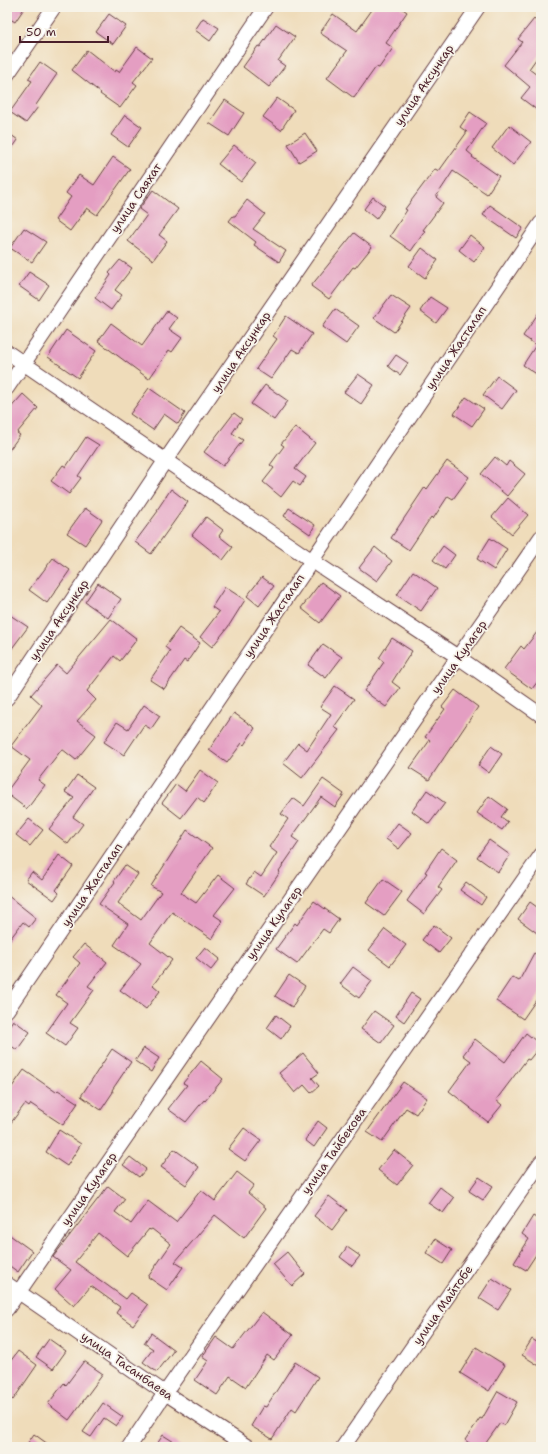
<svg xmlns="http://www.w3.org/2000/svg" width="548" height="1454" font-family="'Shantell Sans',sans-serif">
<rect width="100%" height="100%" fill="#f7f3e8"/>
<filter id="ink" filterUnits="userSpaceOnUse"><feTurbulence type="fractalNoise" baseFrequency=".025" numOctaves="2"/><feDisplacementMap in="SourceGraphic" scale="8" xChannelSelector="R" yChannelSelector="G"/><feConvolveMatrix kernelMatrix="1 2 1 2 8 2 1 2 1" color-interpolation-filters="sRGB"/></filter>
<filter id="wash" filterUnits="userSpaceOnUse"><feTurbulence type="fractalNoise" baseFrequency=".012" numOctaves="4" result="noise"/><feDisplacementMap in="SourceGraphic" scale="16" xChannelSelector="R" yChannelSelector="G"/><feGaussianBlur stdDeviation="0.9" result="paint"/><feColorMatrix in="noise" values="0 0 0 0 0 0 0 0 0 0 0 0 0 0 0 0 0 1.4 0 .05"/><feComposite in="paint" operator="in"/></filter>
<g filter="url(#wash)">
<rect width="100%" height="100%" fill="#efdcba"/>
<g id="blocks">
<!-- building -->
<g fill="#e49ec2">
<path d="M 7,7 L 25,7 L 15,22 L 7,17 Z"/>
<path d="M 374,7 L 400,7 L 407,12 L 386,43 L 393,48 L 379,68 L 376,67 L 354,98 L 327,78 L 347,51 L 320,33 L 333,14 L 357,31 Z"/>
<path d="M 109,14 L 126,26 L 113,44 L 96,32 Z"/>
<path d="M 203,18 L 219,28 L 210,41 L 195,30 Z"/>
<path d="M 534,19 L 541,25 L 541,52 L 529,69 L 541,78 L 541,113 L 521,98 L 530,87 L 504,65 L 522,42 L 518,39 Z"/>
<path d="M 276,24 L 295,37 L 278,61 L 285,66 L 269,87 L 243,67 L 258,46 L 260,47 Z"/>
<path d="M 137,47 L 152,58 L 133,82 L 137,85 L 120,108 L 100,94 L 101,93 L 72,70 L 87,50 L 115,72 L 116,70 L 119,72 Z"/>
<path d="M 40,62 L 57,74 L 36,105 L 38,107 L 26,123 L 10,112 L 32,81 L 28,79 Z"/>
<path d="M 277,98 L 294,110 L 281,130 L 263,117 Z"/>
<path d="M 225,100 L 244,113 L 229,136 L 209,123 Z"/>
<path d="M 470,112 L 486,123 L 467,151 L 473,156 L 472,157 L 499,176 L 487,194 L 453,171 L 436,197 L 443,203 L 423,230 L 425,231 L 411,251 L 390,236 L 407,210 L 405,209 L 435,169 L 439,171 L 467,132 L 460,127 Z"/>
<path d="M 125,115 L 142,127 L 128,147 L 111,135 Z"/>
<path d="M 509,125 L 531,142 L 513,165 L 492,148 Z"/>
<path d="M 7,132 L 18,140 L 7,156 Z"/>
<path d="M 305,133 L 317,151 L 299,162 L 288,144 Z"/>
<path d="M 234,145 L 256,163 L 241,182 L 218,164 Z"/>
<path d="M 113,157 L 130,169 L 97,215 L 87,208 L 70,231 L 55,220 L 71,197 L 66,193 L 79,175 L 94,185 Z"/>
<path d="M 153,190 L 178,209 L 159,235 L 167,241 L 153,260 L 128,241 L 147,215 L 139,209 Z"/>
<path d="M 373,197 L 385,206 L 376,219 L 364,209 Z"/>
<path d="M 247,200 L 265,214 L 253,229 L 286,251 L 279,262 L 254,245 L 256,242 L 229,221 L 233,216 L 235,216 Z"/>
<path d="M 490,205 L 523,228 L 516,238 L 483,215 Z"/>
<path d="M 24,228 L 46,242 L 32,262 L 10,248 Z"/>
<path d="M 354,233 L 372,247 L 355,268 L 353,267 L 329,299 L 311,286 Z"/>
<path d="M 470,235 L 485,247 L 474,262 L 459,250 Z"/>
<path d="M 422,248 L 438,260 L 425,278 L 409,266 Z"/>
<path d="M 120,260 L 132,268 L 115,290 L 122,295 L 111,310 L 95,298 L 111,275 L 109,273 Z"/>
<path d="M 29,272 L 49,285 L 39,300 L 19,286 Z"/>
<path d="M 391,295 L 411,308 L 394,332 L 374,318 Z"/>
<path d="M 430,297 L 447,308 L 436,323 L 420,311 Z"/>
<path d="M 335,309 L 359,326 L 346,344 L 322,327 Z"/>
<path d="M 541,309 L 541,377 L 523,365 L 536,345 L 523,336 Z"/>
<path d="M 167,311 L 177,318 L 169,329 L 182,338 L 172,352 L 169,350 L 149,379 L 98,341 L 111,323 L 142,346 Z"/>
<path d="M 286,316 L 312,334 L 299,353 L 292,349 L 271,379 L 256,369 L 277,339 L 273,336 Z"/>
<path d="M 66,330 L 96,351 L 78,378 L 48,357 Z"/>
<path d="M 396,355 L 408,363 L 400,375 L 388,366 Z"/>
<path d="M 358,374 L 374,385 L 361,404 L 344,392 Z"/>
<path d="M 497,376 L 516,390 L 502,409 L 483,395 Z"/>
<path d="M 265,385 L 288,401 L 274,420 L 251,404 Z"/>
<path d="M 149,388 L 185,413 L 178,424 L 164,414 L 153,430 L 130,414 Z"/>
<path d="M 23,394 L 38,408 L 17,433 L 20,435 L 7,453 L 7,412 Z"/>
<path d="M 466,397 L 484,409 L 472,426 L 454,414 Z"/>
<path d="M 234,413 L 242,419 L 232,433 L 243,440 L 223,466 L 204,452 Z"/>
<path d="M 295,427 L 315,443 L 295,469 L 306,477 L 300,486 L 293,481 L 281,497 L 263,482 L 274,468 L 270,465 L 284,446 L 281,444 Z"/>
<path d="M 86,437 L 99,445 L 78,476 L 81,478 L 69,494 L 51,481 L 63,465 L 66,467 Z"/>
<path d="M 495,457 L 506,466 L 509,461 L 525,474 L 507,496 L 481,474 Z"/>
<path d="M 447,461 L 469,477 L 453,499 L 448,496 L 433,519 L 431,517 L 409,550 L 391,538 L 425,487 L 427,489 Z"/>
<path d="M 171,489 L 188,502 L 151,554 L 135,542 L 158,511 L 157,510 Z"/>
<path d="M 508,498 L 528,515 L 512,534 L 492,517 Z"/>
<path d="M 85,508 L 102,520 L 85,545 L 67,533 Z"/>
<path d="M 289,508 L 315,525 L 310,534 L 284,516 Z"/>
<path d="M 206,517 L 223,530 L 219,536 L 233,547 L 223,560 L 192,535 Z"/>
<path d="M 490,538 L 507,549 L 494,570 L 477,559 Z"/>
<path d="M 443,546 L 455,555 L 445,569 L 433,560 Z"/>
<path d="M 375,547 L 392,561 L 377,581 L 359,568 Z"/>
<path d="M 53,558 L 70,570 L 47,603 L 29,590 Z"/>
<path d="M 413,571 L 437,588 L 421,611 L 397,595 Z"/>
<path d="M 262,577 L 274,586 L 259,606 L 247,596 Z"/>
<path d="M 321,582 L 340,596 L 320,623 L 301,608 Z"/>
<path d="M 98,583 L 121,599 L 108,618 L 85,602 Z"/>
<path d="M 225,587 L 245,600 L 228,627 L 212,647 L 200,637 L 219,612 L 212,607 Z"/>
<path d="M 7,613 L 28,627 L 7,655 Z"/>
<path d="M 111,619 L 137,639 L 120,661 L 114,656 L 87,691 L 96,700 L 77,721 L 96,735 L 76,760 L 62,749 L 38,780 L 45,785 L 27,809 L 7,794 L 7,791 L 30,760 L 11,746 L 42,705 L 31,695 L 57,665 L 66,673 Z"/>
<path d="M 541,627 L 541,677 L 532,689 L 504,669 L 521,646 L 524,649 Z"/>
<path d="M 179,628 L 200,643 L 187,662 L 184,660 L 164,689 L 150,680 L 170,651 L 165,647 Z"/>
<path d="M 392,638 L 412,651 L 392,682 L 400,688 L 386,707 L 364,691 L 384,662 L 379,658 Z"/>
<path d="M 323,644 L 342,657 L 326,678 L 308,665 Z"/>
<path d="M 335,686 L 354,699 L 334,727 L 339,730 L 302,778 L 283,763 L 298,743 L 307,750 L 331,714 L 320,707 Z"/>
<path d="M 455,690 L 478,707 L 429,780 L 410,768 L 430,740 L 425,737 L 445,709 L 442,707 Z"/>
<path d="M 144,705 L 160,716 L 151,729 L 144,725 L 124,755 L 104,742 L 117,722 L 128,729 Z"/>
<path d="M 234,713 L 255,728 L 244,745 L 242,743 L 227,763 L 209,750 Z"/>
<path d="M 491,746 L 502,754 L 489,773 L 478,765 Z"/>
<path d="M 200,770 L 218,783 L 204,803 L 197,797 L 181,818 L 162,803 L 176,784 L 185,791 Z"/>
<path d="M 77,775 L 94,787 L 73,817 L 83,824 L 68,844 L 49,829 L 74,798 L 65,792 Z"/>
<path d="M 323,779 L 344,794 L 335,807 L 321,797 L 292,837 L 299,842 L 279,871 L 280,872 L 264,896 L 246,884 L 254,872 L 261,877 L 277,853 L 269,847 L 288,819 L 281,814 L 293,798 L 304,806 Z"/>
<path d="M 427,790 L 445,803 L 429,824 L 412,811 Z"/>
<path d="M 489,796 L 507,809 L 501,817 L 508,822 L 502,830 L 477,813 Z"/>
<path d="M 29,819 L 43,830 L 30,846 L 16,835 Z"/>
<path d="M 398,823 L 412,833 L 399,849 L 386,839 Z"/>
<path d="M 187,830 L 212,848 L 181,893 L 196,903 L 218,875 L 235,888 L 214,915 L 223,921 L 212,939 L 172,912 L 150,943 L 172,960 L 153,985 L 160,991 L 146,1009 L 120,990 L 141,964 L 114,945 L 128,924 L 99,904 L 115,882 L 114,881 L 125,865 L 138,874 L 118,903 L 141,920 L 161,892 L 151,886 Z"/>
<path d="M 489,840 L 510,855 L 498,872 L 477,857 Z"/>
<path d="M 441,848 L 457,860 L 438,887 L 442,890 L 424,914 L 407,901 L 427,873 L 425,872 Z"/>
<path d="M 59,855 L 73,866 L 56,890 L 59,893 L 54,900 L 26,880 L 32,872 L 42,880 Z"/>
<path d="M 383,879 L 402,892 L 384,916 L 366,903 Z"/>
<path d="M 466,882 L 486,897 L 481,905 L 460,890 Z"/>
<path d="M 7,895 L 36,918 L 29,927 L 23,922 L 7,943 Z"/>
<path d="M 314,901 L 339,919 L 329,933 L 323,929 L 297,964 L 276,949 L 295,923 L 297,925 Z"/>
<path d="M 530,902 L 541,910 L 541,927 L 537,933 L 518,919 Z"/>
<path d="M 434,925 L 451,938 L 439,953 L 422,940 Z"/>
<path d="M 385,929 L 406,945 L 390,966 L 369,950 Z"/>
<path d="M 84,944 L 107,962 L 88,986 L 94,990 L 70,1023 L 78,1028 L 65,1046 L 46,1033 L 67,1003 L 56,995 L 80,963 L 73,957 Z"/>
<path d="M 205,947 L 220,959 L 211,970 L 196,958 Z"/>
<path d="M 534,953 L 541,957 L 541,993 L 523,1019 L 496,1001 L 512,977 L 519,981 Z"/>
<path d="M 353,967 L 372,981 L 359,998 L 340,984 Z"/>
<path d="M 289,975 L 305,986 L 292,1007 L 275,996 Z"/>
<path d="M 411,993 L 420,999 L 404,1022 L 396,1016 Z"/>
<path d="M 374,1011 L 394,1025 L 381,1043 L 361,1029 Z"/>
<path d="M 276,1015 L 290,1026 L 281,1039 L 267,1028 Z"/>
<path d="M 13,1020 L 30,1032 L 17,1050 L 7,1043 L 7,1029 Z"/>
<path d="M 526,1033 L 541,1045 L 529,1060 L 527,1059 L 496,1100 L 502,1105 L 488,1122 L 470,1108 L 471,1108 L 449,1091 L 471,1061 L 463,1055 L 475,1039 L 505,1062 Z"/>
<path d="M 144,1048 L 159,1058 L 151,1072 L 135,1061 Z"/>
<path d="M 112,1049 L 131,1062 L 112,1090 L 113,1092 L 101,1110 L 81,1096 Z"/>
<path d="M 303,1053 L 319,1073 L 312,1078 L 319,1086 L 311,1093 L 304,1085 L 295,1093 L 279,1073 Z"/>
<path d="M 201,1061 L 223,1079 L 205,1101 L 204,1100 L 186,1122 L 168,1109 L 187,1085 L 183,1083 Z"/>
<path d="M 24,1070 L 56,1092 L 58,1090 L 78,1103 L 63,1125 L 31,1104 L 29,1107 L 25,1104 L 7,1128 L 7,1094 Z"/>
<path d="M 403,1082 L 427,1098 L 416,1114 L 406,1108 L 382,1142 L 367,1132 Z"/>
<path d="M 318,1121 L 327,1128 L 314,1147 L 305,1140 Z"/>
<path d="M 244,1128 L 261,1140 L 245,1161 L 228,1149 Z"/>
<path d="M 59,1130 L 81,1144 L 67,1166 L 46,1152 Z"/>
<path d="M 174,1149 L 199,1167 L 186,1185 L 161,1167 Z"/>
<path d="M 394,1150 L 413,1165 L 397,1185 L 378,1170 Z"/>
<path d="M 130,1157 L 146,1169 L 139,1177 L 123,1165 Z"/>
<path d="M 237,1172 L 254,1185 L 248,1193 L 266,1208 L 244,1238 L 215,1215 L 175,1262 L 183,1267 L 167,1290 L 148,1277 L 171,1244 L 152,1229 L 150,1230 L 149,1229 L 127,1256 L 98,1233 L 75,1262 L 126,1299 L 131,1293 L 148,1305 L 133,1325 L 116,1313 L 120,1307 L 91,1286 L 74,1306 L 55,1289 L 71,1270 L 53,1257 L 108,1186 L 125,1199 L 115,1212 L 131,1224 L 148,1201 L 176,1222 L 201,1190 L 215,1201 Z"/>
<path d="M 479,1177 L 493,1186 L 483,1200 L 469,1191 Z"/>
<path d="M 440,1187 L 454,1198 L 443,1213 L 428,1203 Z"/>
<path d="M 329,1196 L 347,1210 L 332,1230 L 314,1216 Z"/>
<path d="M 533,1216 L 541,1221 L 541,1247 L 526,1270 L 514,1263 L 529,1239 L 522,1234 Z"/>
<path d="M 7,1233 L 32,1251 L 18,1272 L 7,1264 Z"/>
<path d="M 435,1239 L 452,1250 L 443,1264 L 426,1253 Z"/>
<path d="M 347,1247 L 360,1256 L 352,1266 L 340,1257 Z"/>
<path d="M 287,1252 L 305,1274 L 292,1286 L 273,1264 Z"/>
<path d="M 492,1278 L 511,1290 L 498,1310 L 479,1298 Z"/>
<path d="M 262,1312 L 293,1335 L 274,1360 L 267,1355 L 246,1387 L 230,1376 L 217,1395 L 195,1380 L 208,1361 L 202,1357 L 216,1337 L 233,1349 Z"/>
<path d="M 151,1333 L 174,1350 L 157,1372 L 143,1362 L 153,1349 L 144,1343 Z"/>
<path d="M 49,1339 L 66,1351 L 53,1369 L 36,1357 Z"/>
<path d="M 532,1339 L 541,1345 L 541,1367 L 522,1355 Z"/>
<path d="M 476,1347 L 505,1365 L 489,1391 L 460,1373 Z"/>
<path d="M 18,1351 L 37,1365 L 13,1400 L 7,1395 L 7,1366 Z"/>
<path d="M 84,1361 L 103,1374 L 69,1420 L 48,1404 L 64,1383 L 66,1385 Z"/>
<path d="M 295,1362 L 318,1377 L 296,1411 L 292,1408 L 272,1439 L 251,1426 L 263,1406 L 266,1407 Z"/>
<path d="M 498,1391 L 517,1402 L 504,1425 L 500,1423 L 483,1447 L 475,1447 L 465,1440 L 480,1418 L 482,1419 Z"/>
<path d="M 103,1403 L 123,1417 L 116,1426 L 104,1418 L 91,1437 L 83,1432 Z"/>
<path d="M 34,1434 L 52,1447 L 25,1447 Z"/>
<path d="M 163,1435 L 182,1447 L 155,1447 Z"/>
</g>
</g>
</g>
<g filter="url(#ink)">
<use href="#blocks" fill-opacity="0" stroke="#633b40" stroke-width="1"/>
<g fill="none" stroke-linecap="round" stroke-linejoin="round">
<!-- street casing -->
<g stroke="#633b40" stroke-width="16">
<g id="street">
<path d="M 7,75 L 54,7"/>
<path d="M 7,352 L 311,560 L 458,657 L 541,715"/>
<path d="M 7,388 L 266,7"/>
<path d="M 7,698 L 165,461 L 478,7"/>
<path d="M 7,1010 L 541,223"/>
<path d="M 7,1284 L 165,1393 L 248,1447"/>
<path d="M 7,1309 L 541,537"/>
<path d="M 129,1447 L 165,1393 L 541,855"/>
<path d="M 343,1447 L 541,1162"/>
</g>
</g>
<!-- street -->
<use href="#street" stroke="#fff" stroke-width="14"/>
</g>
</g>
<g text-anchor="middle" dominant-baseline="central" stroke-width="3.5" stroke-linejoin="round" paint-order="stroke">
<!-- street labels -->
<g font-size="12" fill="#4a1f2b" stroke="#f7f3e8">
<text transform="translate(424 85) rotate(-56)">улица Аксункар</text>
<text transform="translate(136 198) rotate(-56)">улица Саяхат</text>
<text transform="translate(456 348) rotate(-56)">улица Жасталап</text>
<text transform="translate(241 352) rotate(-56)">улица Аксункар</text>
<text transform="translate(274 616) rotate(-56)">улица Жасталап</text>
<text transform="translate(59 620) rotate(-56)">улица Аксункар</text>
<text transform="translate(459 657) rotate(-55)">улица Кулагер</text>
<text transform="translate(92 885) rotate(-56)">улица Жасталап</text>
<text transform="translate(274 923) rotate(-55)">улица Кулагер</text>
<text transform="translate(334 1151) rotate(-55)">улица Тайбекова</text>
<text transform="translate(89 1189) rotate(-55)">улица Кулагер</text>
<text transform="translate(443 1305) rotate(-55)">улица Майтобе</text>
<text transform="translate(127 1366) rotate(35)">улица Тасанбаева</text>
</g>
</g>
<!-- margin -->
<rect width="548" height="1454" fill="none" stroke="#f7f3e8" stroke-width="24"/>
<!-- scale -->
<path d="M20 36v6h88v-6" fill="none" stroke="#4a1f2b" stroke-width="2"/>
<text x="26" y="36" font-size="12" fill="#4a1f2b" stroke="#f7f3e8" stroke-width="3" paint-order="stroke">50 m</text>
</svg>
